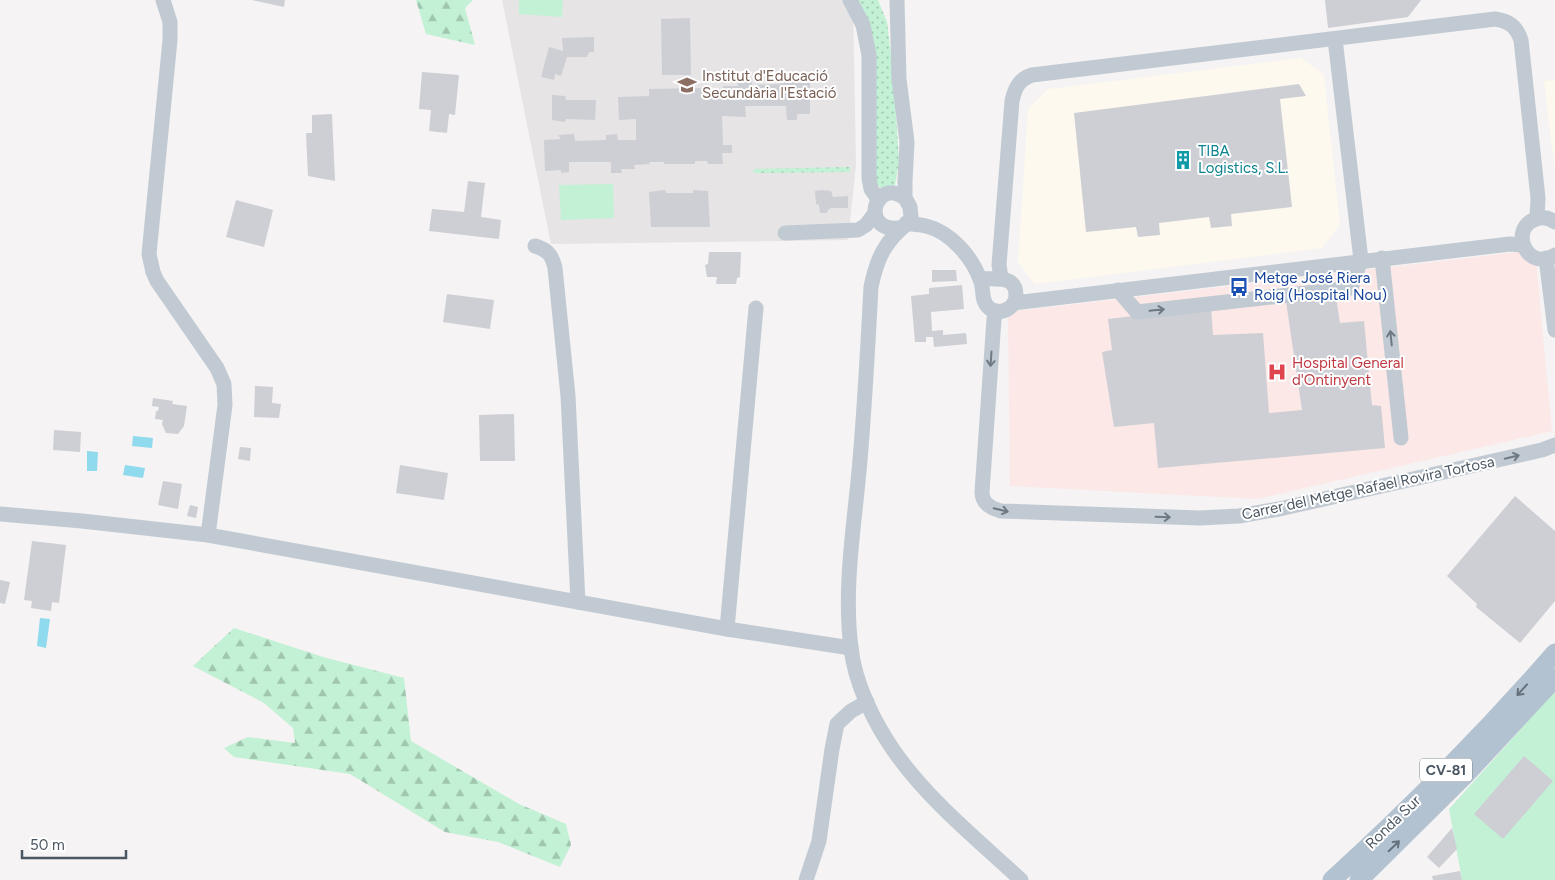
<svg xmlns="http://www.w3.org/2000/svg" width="1555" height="880" font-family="Figtree,sans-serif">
<defs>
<pattern id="grass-dots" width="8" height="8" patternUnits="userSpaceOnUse" patternTransform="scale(1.25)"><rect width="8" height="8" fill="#c3f1d5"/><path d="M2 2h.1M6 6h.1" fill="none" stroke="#a0c6b0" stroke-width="1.8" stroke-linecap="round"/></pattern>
<pattern id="forest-firs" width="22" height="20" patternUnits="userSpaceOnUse" patternTransform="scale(1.25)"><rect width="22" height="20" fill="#c3f1d5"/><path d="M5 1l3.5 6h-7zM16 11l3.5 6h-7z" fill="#a0c6b0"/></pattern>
</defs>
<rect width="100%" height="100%" fill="#f5f3f3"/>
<!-- commercial -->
<g fill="#fdf9ef">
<path d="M 1301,58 L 1324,75 L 1340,225 L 1322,248 L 1035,284 L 1018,263 L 1028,109 L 1048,89 Z"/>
<path d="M 1555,80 L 1555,172 L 1544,81 Z"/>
</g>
<!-- education -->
<path fill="#e6e4e5" d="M 502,0 L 845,0 L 853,6 L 856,165 L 848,240 L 551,244 Z"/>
<!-- medical -->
<path fill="#fce8e6" d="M 1535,250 L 1552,431 L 1257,499 L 1010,486 L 1008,312 Z"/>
<!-- grass -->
<g fill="url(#grass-dots)">
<path d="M 857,0 L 878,0 L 887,22 L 894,79 L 899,162 L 895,185 L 886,191 L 877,185 L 874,171 L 875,49 Z"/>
<path d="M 850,167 L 850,172 L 754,173 L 753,169 Z"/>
</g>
<!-- forest -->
<g fill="url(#forest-firs)">
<path d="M 416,0 L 473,0 L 465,8 L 475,45 L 426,34 Z"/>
<path d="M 234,628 L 323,657 L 404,678 L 411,741 L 519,804 L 566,824 L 571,845 L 560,867 L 498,842 L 445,832 L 350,774 L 234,757 L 224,748 L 248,737 L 295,743 L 293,728 L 264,703 L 193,666 Z"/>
</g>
<!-- pitch -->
<g fill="#c3f1d5">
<path d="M 519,0 L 563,0 L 562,17 L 519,14 Z"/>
<path d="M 613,184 L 614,218 L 561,220 L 559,185 Z"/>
<path d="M 1555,691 L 1555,880 L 1462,880 L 1449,809 Z"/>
</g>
<!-- water -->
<g fill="#90daee">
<path d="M 133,436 L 153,438 L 152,448 L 132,446 Z"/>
<path d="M 87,451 L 98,452 L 97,471 L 87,471 Z"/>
<path d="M 125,465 L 145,468 L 143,478 L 123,475 Z"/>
<path d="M 40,618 L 50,619 L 46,648 L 37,646 Z"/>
</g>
<!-- building -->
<g fill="#cdcfd5">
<path d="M 252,0 L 285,0 L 284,7 Z"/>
<path d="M 1325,0 L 1421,0 L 1408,17 L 1328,28 Z"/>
<path d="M 690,18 L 691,75 L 662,75 L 661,19 Z"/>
<path d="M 594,37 L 594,52 L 589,52 L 587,57 L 567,57 L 561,76 L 555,74 L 554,80 L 541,77 L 549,47 L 563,51 L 562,38 Z"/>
<path d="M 422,72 L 459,75 L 455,115 L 449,114 L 447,133 L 429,131 L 431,110 L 419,109 Z"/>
<path d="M 780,77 L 795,77 L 795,83 L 810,83 L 810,114 L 797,114 L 797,120 L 787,120 L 786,106 L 745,106 L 746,117 L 722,116 L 723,145 L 732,145 L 732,153 L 722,153 L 723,164 L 708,164 L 707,161 L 695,161 L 695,164 L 664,164 L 664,162 L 649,162 L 650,164 L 634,165 L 635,169 L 621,169 L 622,173 L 611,173 L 611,162 L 569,162 L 569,172 L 561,173 L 561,170 L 545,171 L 544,140 L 561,139 L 558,135 L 574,134 L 575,141 L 606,140 L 606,135 L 617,134 L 618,140 L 636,140 L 636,119 L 619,120 L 618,97 L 649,96 L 649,89 L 706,88 L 706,92 L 723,92 L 723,86 L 738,86 L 737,79 L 752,79 L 752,85 L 780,84 Z"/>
<path d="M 1299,84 L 1306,96 L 1280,99 L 1292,207 L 1231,214 L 1232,226 L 1211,228 L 1209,217 L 1159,223 L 1160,235 L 1138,237 L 1136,227 L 1086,232 L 1074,113 Z"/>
<path d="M 552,95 L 565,96 L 566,100 L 596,100 L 595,120 L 566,119 L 565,122 L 552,120 Z"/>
<path d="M 332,114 L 335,181 L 308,176 L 306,133 L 312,133 L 312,115 Z"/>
<path d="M 468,181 L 485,183 L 481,217 L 501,220 L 499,239 L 429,231 L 432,209 L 464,212 Z"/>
<path d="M 665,190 L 666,193 L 693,193 L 693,190 L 708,191 L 710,227 L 651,227 L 649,192 Z"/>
<path d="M 822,190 L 831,191 L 833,197 L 848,196 L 848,208 L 831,208 L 828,210 L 827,213 L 820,213 L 819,205 L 816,204 L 815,191 Z"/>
<path d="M 236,200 L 273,210 L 264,247 L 226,237 Z"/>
<path d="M 709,252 L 741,252 L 740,277 L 737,278 L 736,284 L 716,284 L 717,277 L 707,277 L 705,265 L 708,264 Z"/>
<path d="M 932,270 L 956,270 L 957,281 L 932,282 Z"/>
<path d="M 1334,284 L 1340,323 L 1364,321 L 1372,405 L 1381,406 L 1385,448 L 1158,468 L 1154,423 L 1114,427 L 1102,352 L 1112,350 L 1108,319 L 1211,307 L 1213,335 L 1263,333 L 1269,413 L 1302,410 L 1284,288 Z"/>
<path d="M 962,285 L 964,309 L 931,312 L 932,331 L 943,330 L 943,335 L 966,333 L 967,344 L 934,347 L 933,337 L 926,337 L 926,342 L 915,342 L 911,296 L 929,294 L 929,288 Z"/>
<path d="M 447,294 L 494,300 L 490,329 L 443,322 Z"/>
<path d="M 255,386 L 273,387 L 272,403 L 281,404 L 279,418 L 254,417 Z"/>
<path d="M 153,398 L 173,401 L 172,404 L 187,406 L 184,426 L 178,434 L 166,433 L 162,424 L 163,420 L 155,419 L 156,411 L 158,411 L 159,407 L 152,406 Z"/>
<path d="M 514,414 L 515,461 L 480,461 L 479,415 Z"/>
<path d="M 54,430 L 81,432 L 80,452 L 53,450 Z"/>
<path d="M 240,447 L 251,448 L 250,461 L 238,459 Z"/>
<path d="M 400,465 L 448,473 L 444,500 L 396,493 Z"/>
<path d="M 163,481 L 182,484 L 178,509 L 158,505 Z"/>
<path d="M 1515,496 L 1555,531 L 1555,601 L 1520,643 L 1476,607 L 1477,604 L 1447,576 Z"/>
<path d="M 190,505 L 198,507 L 196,518 L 187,516 Z"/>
<path d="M 32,541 L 66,545 L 59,603 L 52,602 L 51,611 L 31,608 L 32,601 L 24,600 Z"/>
<path d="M 0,580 L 10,582 L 5,604 L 0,603 Z"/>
<path d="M 1524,756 L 1553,781 L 1503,839 L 1474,814 Z"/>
<path d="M 1452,828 L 1457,849 L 1439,868 L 1427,857 Z"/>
<path d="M 1460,871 L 1462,880 L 1433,880 L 1432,876 Z"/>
</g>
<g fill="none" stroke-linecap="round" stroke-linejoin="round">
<!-- minor -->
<g stroke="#c1cad2" stroke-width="15">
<path d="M 163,0 L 170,22 L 170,40 L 149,254 L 153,272 L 157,281 L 217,368 L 224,384 L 225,405 L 208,535"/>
<path d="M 850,0 L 863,25 L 869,55 L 869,178 L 871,189 L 879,200"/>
<path d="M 897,0 L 899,79 L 907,142 L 905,181 L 905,198 L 910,207 L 911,217 L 909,222 C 886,240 877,257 871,287 C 868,344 865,402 860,460 C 855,522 843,585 851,648 C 855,684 874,722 894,751 C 929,801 977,839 1021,880"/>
<path d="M 1555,222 C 1549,218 1543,216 1536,219 C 1508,228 1527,273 1555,255"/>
<path d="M 906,223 C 913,225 919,224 926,226 C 951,232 973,258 981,282 C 984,291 981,300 988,307 C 998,317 1016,309 1016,295 C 1016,273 992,281 980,278"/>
<path d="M 899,228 C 865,232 871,190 894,193 C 898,194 902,196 905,198"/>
<path d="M 785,233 L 858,230 L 866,225 L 875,213"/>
<path d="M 535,246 C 548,250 552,255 555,268 L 568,396 L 578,602"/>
<path d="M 1382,258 L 1401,438"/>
<path d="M 1546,258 L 1555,330"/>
<path d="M 1001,278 L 999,265 L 1012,101 C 1015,88 1019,79 1032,75 L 1495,19 C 1509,21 1516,26 1521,40 L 1538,198 L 1537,218"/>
<path d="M 1118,290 L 1137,312 L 1351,288 L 1361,260 L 1335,39"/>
<path d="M 1014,303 L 1510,244 L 1523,245"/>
<path d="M 997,311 L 994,319 L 982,492 C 982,503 990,508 1001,511 L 1200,518 L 1239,516 L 1279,509 L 1542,450 L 1555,445"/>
<path d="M 0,514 L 82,521 L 208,535 L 727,629 L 851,648"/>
<path d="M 727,629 L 756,308"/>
<path d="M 806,880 L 819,841 L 832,749 L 837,724 L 851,711 L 867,702"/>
</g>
<!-- major -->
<g stroke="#b3c2d1" stroke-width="19">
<path d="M 1332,880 C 1410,809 1485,733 1555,653"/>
<path d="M 1359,880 L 1466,774 L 1555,678"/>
</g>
</g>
<!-- one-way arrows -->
<defs><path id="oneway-shaft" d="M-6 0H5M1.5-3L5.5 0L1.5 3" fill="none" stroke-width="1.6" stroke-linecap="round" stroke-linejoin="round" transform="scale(1.25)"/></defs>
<g stroke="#6e7983">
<use href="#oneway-shaft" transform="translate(1157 310) rotate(-6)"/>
<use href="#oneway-shaft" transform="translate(1391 338) rotate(-96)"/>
<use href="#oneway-shaft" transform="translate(991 359) rotate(94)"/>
<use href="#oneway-shaft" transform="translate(1512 457) rotate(-13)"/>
<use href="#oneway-shaft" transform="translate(1001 510) rotate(13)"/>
<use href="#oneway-shaft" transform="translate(1163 517) rotate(2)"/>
</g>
<g stroke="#64717d">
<use href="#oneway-shaft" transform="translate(1522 690) rotate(132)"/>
<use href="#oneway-shaft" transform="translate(1394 846) rotate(-44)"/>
</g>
<!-- icons -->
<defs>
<g id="school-bare" transform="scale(1.5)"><path d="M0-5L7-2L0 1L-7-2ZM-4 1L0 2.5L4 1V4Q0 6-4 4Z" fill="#8d6e63" stroke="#fff" stroke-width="2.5" paint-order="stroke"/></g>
<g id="building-bare" transform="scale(1.5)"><path d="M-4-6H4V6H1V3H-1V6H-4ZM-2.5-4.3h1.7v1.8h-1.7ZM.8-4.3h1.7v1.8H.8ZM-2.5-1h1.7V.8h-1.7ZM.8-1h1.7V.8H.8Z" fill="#0f9aa8" stroke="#fff" stroke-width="2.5" paint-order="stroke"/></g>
<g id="bus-bare" transform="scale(1.5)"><path d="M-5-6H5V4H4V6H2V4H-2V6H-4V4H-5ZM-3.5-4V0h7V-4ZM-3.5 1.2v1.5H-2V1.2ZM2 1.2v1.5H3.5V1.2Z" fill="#1a4fb4" stroke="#fff" stroke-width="2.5" paint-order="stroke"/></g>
<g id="hospital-bare" transform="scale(1.5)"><path d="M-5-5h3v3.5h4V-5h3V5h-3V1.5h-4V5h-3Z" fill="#e0444e" stroke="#fff" stroke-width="2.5" paint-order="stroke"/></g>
</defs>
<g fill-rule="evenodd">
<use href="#school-bare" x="687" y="85"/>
<use href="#building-bare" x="1183" y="160"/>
<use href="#bus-bare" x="1239" y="287"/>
<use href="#hospital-bare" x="1277" y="372"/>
</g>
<g text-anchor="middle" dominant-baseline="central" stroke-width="4" stroke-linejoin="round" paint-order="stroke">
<!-- shield labels -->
<rect fill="#fff" stroke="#808990" stroke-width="1" x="1420" y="758.5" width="52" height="23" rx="4"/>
<g font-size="14" font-weight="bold" fill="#4a5661">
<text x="1446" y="770">CV-81</text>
</g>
<!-- education labels -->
<g font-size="15" fill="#785e54" stroke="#fff" text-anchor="start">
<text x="702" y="76">Institut d'Educació<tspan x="702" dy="17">Secundària l'Estació</tspan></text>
</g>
<!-- culture labels -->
<g font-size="15" fill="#0d838f" stroke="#fff" text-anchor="start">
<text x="1198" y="151">TIBA<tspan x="1198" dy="17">Logistics, S.L.</tspan></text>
</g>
<!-- transit labels -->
<g font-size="15" fill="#164399" stroke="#fff" text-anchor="start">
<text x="1254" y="278">Metge José Riera<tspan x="1254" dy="17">Roig (Hospital Nou)</tspan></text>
</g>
<!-- health labels -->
<g font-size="15" fill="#be3a42" stroke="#fff" text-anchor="start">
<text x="1292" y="363">Hospital General<tspan x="1292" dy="17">d'Ontinyent</tspan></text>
</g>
<!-- street labels -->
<g font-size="15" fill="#4a5661" stroke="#fff">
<text transform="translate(1368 488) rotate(-12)">Carrer del Metge Rafael Rovira Tortosa</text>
<text transform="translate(1393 822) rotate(-44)">Ronda Sur</text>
</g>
</g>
<!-- scale -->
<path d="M22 850v8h104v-8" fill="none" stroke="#4a5661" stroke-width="2.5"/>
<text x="30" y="850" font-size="15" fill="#4a5661" stroke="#ffffff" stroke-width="4" paint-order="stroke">50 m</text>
</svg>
